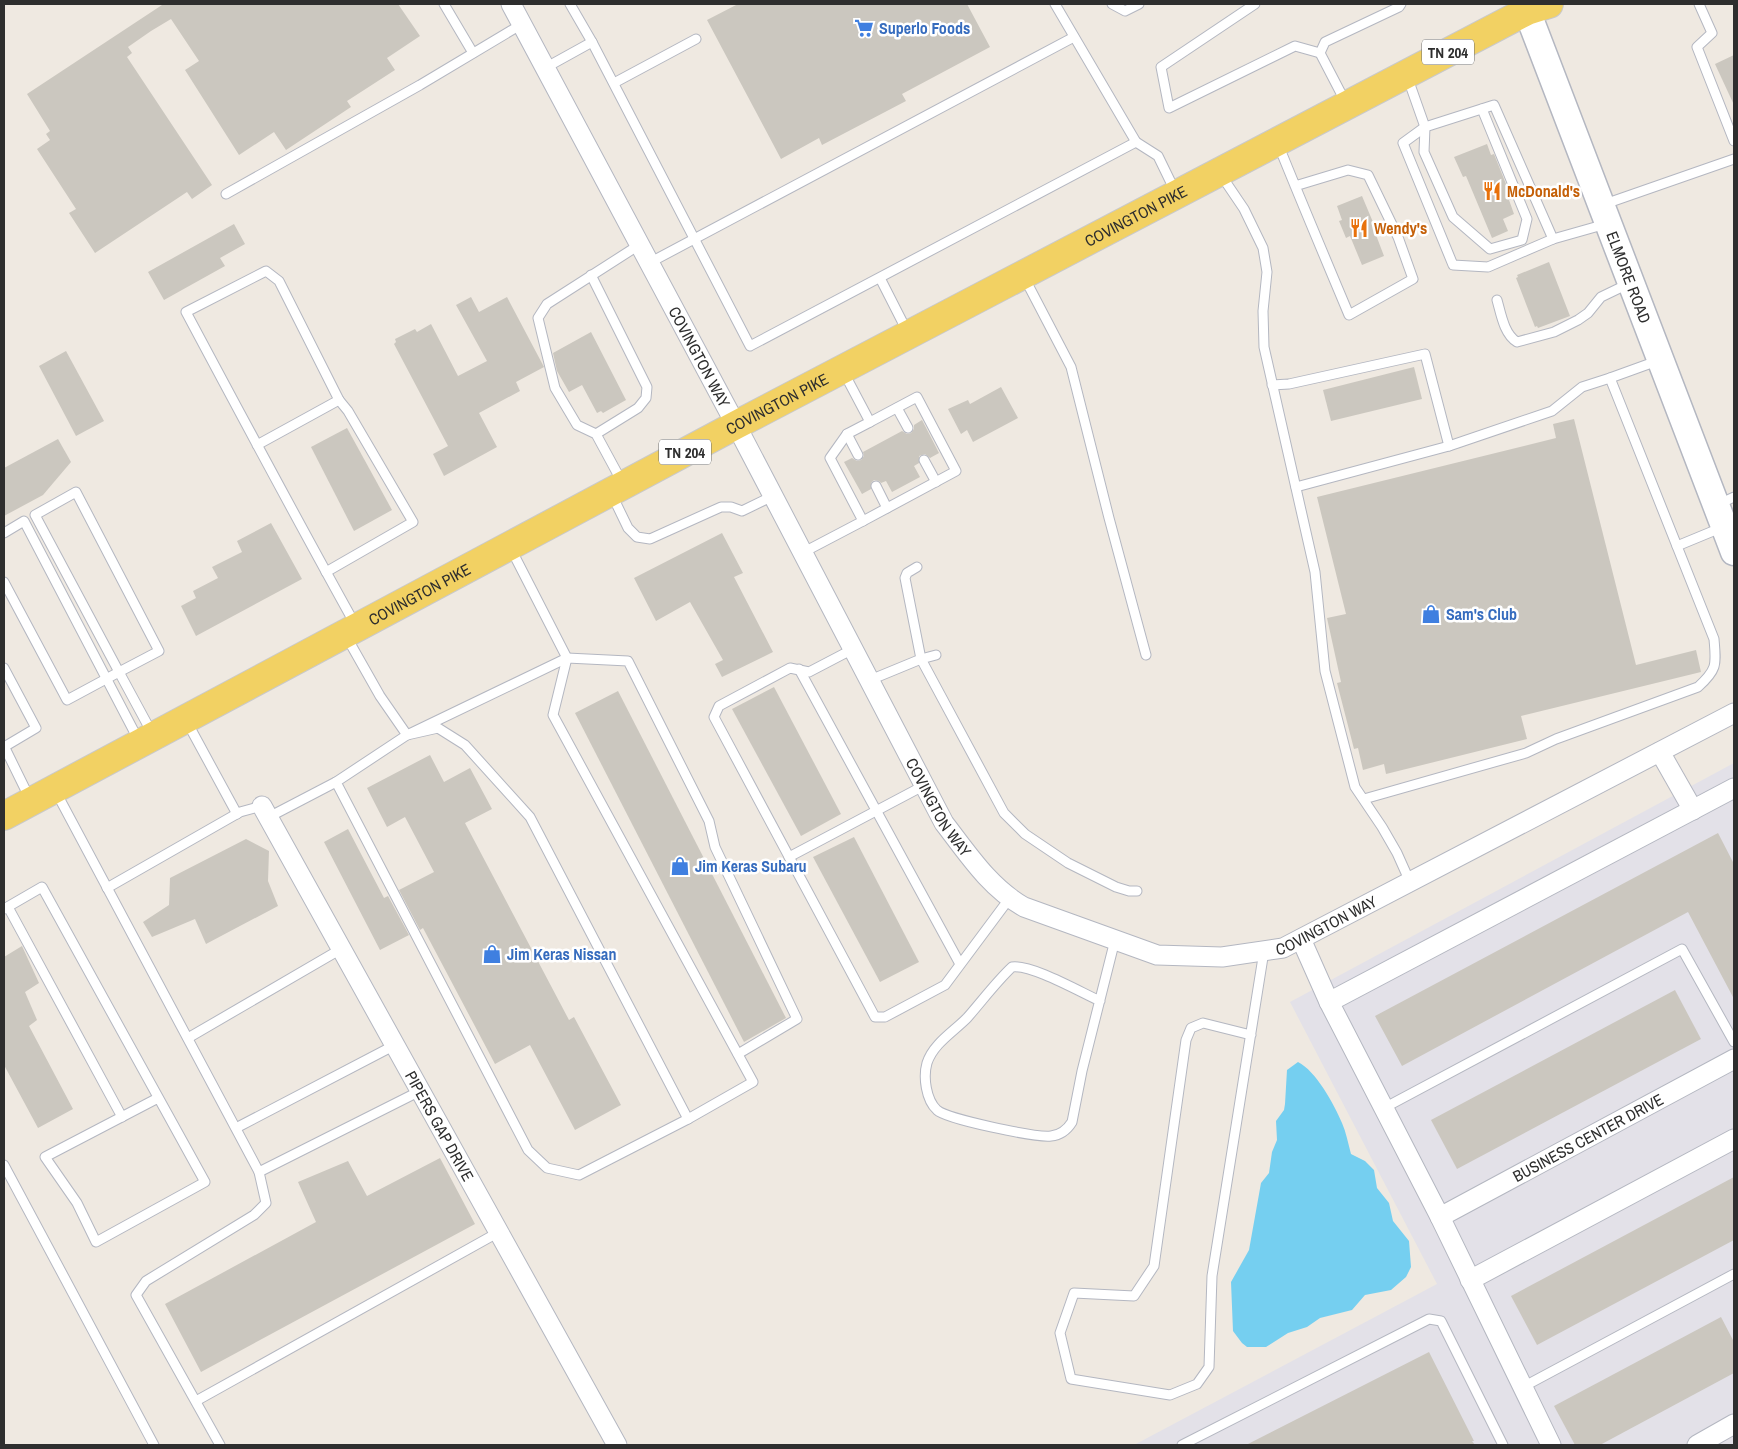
<svg xmlns="http://www.w3.org/2000/svg" width="1738" height="1449" font-family="'Archivo Narrow',sans-serif">
<rect width="100%" height="100%" fill="#efe9e1"/>
<!-- industrial -->
<path fill="#e3e1e8" d="M 1734,763 L 1734,1445 L 1134,1445 L 1437,1284 L 1290,1002 Z"/>
<!-- water -->
<path fill="#75cff0" d="M 1298,1062 C 1316,1071 1334,1104 1342,1123 C 1346,1132 1348,1143 1351,1154 L 1365,1161 L 1374,1170 L 1377,1188 L 1389,1203 L 1393,1221 L 1409,1241 L 1411,1267 L 1406,1277 L 1391,1290 L 1365,1295 L 1352,1310 L 1320,1318 L 1307,1327 L 1288,1333 L 1266,1347 L 1247,1347 L 1242,1343 L 1233,1331 L 1231,1282 L 1249,1250 L 1261,1183 L 1269,1173 L 1272,1152 L 1277,1140 L 1276,1121 L 1284,1110 L 1285,1104 L 1287,1070 Z"/>
<!-- building -->
<g fill="#cbc7bf">
<path d="M 161,4 L 398,4 L 420,36 L 387,58 L 395,70 L 347,101 L 351,107 L 286,150 L 274,132 L 239,155 L 185,70 L 199,61 L 171,19 L 151,31 L 128,47 L 132,53 L 127,57 L 212,185 L 192,199 L 187,192 L 95,253 L 69,213 L 76,209 L 37,149 L 50,140 L 46,134 L 50,131 L 27,94 L 162,5 Z"/>
<path d="M 738,4 L 967,4 L 990,47 L 902,94 L 906,101 L 822,145 L 819,138 L 781,159 L 707,20 Z"/>
<path d="M 1734,55 L 1734,105 L 1715,64 Z"/>
<path d="M 1487,144 L 1491,155 L 1494,154 L 1512,199 L 1509,200 L 1514,214 L 1503,219 L 1508,231 L 1492,238 L 1466,176 L 1463,177 L 1454,157 Z"/>
<path d="M 1362,196 L 1378,234 L 1376,235 L 1384,256 L 1362,265 L 1350,236 L 1346,238 L 1339,221 L 1342,220 L 1337,206 Z"/>
<path d="M 234,224 L 245,244 L 220,258 L 225,266 L 164,300 L 148,272 Z"/>
<path d="M 1549,262 L 1570,316 L 1538,328 L 1537,326 L 1535,327 L 1516,278 L 1518,277 L 1517,275 Z"/>
<path d="M 471,297 L 479,312 L 507,297 L 544,367 L 516,382 L 520,391 L 479,413 L 497,447 L 444,476 L 433,454 L 448,446 L 394,344 L 396,342 L 395,339 L 415,329 L 417,332 L 431,324 L 458,376 L 487,361 L 456,305 Z"/>
<path d="M 591,332 L 626,400 L 603,413 L 601,411 L 597,413 L 582,385 L 569,392 L 557,371 L 553,353 Z"/>
<path d="M 66,351 L 104,421 L 76,436 L 39,366 Z"/>
<path d="M 1414,367 L 1422,399 L 1331,421 L 1323,390 Z"/>
<path d="M 1001,387 L 1018,418 L 973,442 L 967,430 L 961,434 L 948,409 L 968,400 L 970,404 Z"/>
<path d="M 1574,419 L 1636,665 L 1696,650 L 1701,672 L 1521,716 L 1527,739 L 1519,741 L 1386,774 L 1384,764 L 1363,770 L 1358,748 L 1354,749 L 1337,683 L 1341,682 L 1327,618 L 1346,614 L 1317,497 L 1556,438 L 1553,424 Z"/>
<path d="M 922,420 L 939,453 L 930,458 L 925,454 L 919,456 L 919,463 L 914,466 L 920,477 L 892,492 L 886,481 L 881,483 L 879,481 L 874,480 L 871,483 L 871,489 L 862,494 L 844,462 L 852,458 L 857,461 L 861,460 L 864,456 L 863,452 L 902,431 L 907,434 L 911,433 L 914,429 L 914,425 Z"/>
<path d="M 347,428 L 392,510 L 354,531 L 311,447 Z"/>
<path d="M 58,439 L 71,462 L 43,495 L 4,516 L 4,468 Z"/>
<path d="M 271,523 L 302,579 L 196,636 L 181,606 L 196,598 L 193,591 L 218,578 L 212,567 L 242,552 L 237,541 Z"/>
<path d="M 722,533 L 743,573 L 734,577 L 773,652 L 722,677 L 715,664 L 723,660 L 690,602 L 656,621 L 634,578 Z"/>
<path d="M 774,687 L 841,814 L 801,836 L 732,709 Z"/>
<path d="M 618,691 L 786,1018 L 744,1042 L 575,713 Z"/>
<path d="M 430,755 L 444,782 L 470,768 L 492,809 L 465,823 L 569,1020 L 574,1017 L 621,1105 L 575,1130 L 530,1045 L 495,1064 L 423,928 L 420,930 L 399,890 L 434,872 L 405,817 L 387,827 L 367,788 Z"/>
<path d="M 348,829 L 384,898 L 388,896 L 409,935 L 380,950 L 324,842 Z"/>
<path d="M 1718,833 L 1734,864 L 1734,999 L 1688,912 L 1402,1066 L 1375,1016 Z"/>
<path d="M 854,837 L 919,962 L 880,982 L 813,857 Z"/>
<path d="M 246,839 L 269,851 L 268,881 L 278,906 L 206,944 L 195,919 L 152,937 L 143,922 L 169,905 L 170,878 Z"/>
<path d="M 22,946 L 39,983 L 25,992 L 37,1020 L 29,1026 L 73,1109 L 38,1128 L 4,1065 L 4,957 Z"/>
<path d="M 1675,990 L 1701,1039 L 1457,1169 L 1431,1120 Z"/>
<path d="M 440,1158 L 475,1224 L 201,1372 L 165,1304 L 316,1222 L 298,1182 L 348,1161 L 367,1196 Z"/>
<path d="M 1734,1177 L 1734,1240 L 1537,1345 L 1511,1296 Z"/>
<path d="M 1721,1317 L 1734,1342 L 1734,1373 L 1600,1445 L 1575,1445 L 1554,1406 Z"/>
<path d="M 1429,1352 L 1474,1441 L 1472,1441 L 1475,1445 L 1246,1445 Z"/>
</g>
<g fill="none" stroke-linecap="round" stroke-linejoin="round">
<!-- lane casing -->
<g stroke="#b4b7c1" stroke-width="11">
<g id="lane">
<path d="M 444,4 L 473,53"/>
<path d="M 570,4 L 592,42"/>
<path d="M 1112,4 L 1125,11 L 1139,4"/>
<path d="M 1255,4 L 1161,67 L 1169,108 L 1295,46 L 1320,53"/>
<path d="M 1699,4 L 1712,33 L 1697,47 L 1734,141"/>
<path d="M 545,68 L 592,42 L 750,346 L 1136,142 L 1055,4"/>
<path d="M 1407,76 L 1425,127 L 1494,105 L 1553,239 L 1606,224"/>
<path d="M 614,83 L 696,39"/>
<path d="M 1346,103 L 1320,53 L 1325,42 L 1399,7 L 1401,4"/>
<path d="M 1425,127 L 1424,152 L 1453,217 L 1490,249 L 1522,240 L 1527,219 L 1482,109"/>
<path d="M 1425,127 L 1403,143 L 1453,265 L 1488,267 L 1553,239"/>
<path d="M 1136,142 L 1158,156 L 1176,193"/>
<path d="M 1278,144 C 1301,201 1325,258 1349,315 L 1413,279 L 1398,237 L 1368,175 L 1348,170 L 1295,186"/>
<path d="M 1221,175 L 1244,209 L 1263,248 L 1267,272 L 1263,311 L 1264,347 L 1315,572 L 1325,671 L 1355,787 L 1382,827 L 1397,853 L 1410,882"/>
<path d="M 226,194 L 420,85 L 522,24"/>
<path d="M 1602,205 L 1734,159"/>
<path d="M 649,263 L 1074,37"/>
<path d="M 591,275 L 647,387 L 646,398 L 638,408 L 596,434"/>
<path d="M 1024,277 L 1071,367 L 1109,518 L 1146,655"/>
<path d="M 880,278 L 908,333"/>
<path d="M 1497,300 C 1501,314 1504,334 1517,342 L 1554,332 L 1578,320 L 1588,313 L 1601,297 L 1628,284"/>
<path d="M 1272,385 L 1289,384 L 1425,354 L 1449,446 L 1296,487"/>
<path d="M 897,408 L 908,428"/>
<path d="M 847,434 L 858,455"/>
<path d="M 257,445 L 339,400 L 279,281 L 266,271 L 186,312 C 242,417 298,522 356,626"/>
<path d="M 1449,446 L 1552,411 L 1582,387 L 1610,378"/>
<path d="M 924,460 L 936,482"/>
<path d="M 622,482 L 596,434 L 577,425 L 555,388 L 538,318 L 547,304 L 639,245"/>
<path d="M 876,486 L 887,508"/>
<path d="M 76,492 L 159,651 L 119,672 L 35,515 Z"/>
<path d="M 612,495 L 628,528 L 637,537 L 650,539 L 721,507 L 731,507 L 742,511 L 773,496"/>
<path d="M 1719,504 L 1734,497"/>
<path d="M 863,521 L 956,471 L 917,397 L 870,422"/>
<path d="M 4,533 L 24,521 L 139,741"/>
<path d="M 1677,546 L 1723,527"/>
<path d="M 802,553 L 863,521 L 830,458 L 847,434 L 870,422 L 843,371"/>
<path d="M 917,567 L 907,573 L 905,578 L 921,659 L 1004,813 L 1025,834 L 1068,863 L 1116,887 L 1129,891 L 1137,891"/>
<path d="M 326,572 L 413,522 L 348,411 L 339,400"/>
<path d="M 4,582 L 67,700 L 119,672 L 152,733"/>
<path d="M 346,636 L 380,696 L 407,735 L 438,728 L 465,745 L 530,817 L 688,1119 L 753,1082 L 553,715 L 567,658 L 511,549"/>
<path d="M 853,649 L 809,672 L 790,668 L 719,706 L 714,717 L 875,1017 L 885,1017 L 945,985 L 1009,899"/>
<path d="M 4,668 L 36,728 L 4,747"/>
<path d="M 799,669 L 960,964"/>
<path d="M 870,680 L 921,659 L 936,655"/>
<path d="M 187,722 L 237,814"/>
<path d="M 4,746 L 30,799"/>
<path d="M 56,792 L 259,1172 L 266,1203 L 254,1215 L 146,1281 L 136,1295 L 220,1445"/>
<path d="M 1364,799 L 1526,753 L 1556,739 L 1698,687 C 1718,669 1716,664 1714,639 L 1610,378 L 1657,361"/>
<path d="M 267,818 L 336,782"/>
<path d="M 789,857 L 925,785"/>
<path d="M 107,888 L 240,812 L 262,806"/>
<path d="M 8,907 L 122,1117"/>
<path d="M 4,909 L 42,887 L 205,1182 L 96,1242 L 77,1203 L 45,1157 L 158,1098"/>
<path d="M 1100,1001 C 1080,992 1031,964 1012,967 C 996,982 982,1001 967,1018 C 953,1032 933,1044 927,1063 C 923,1077 926,1100 937,1110 C 946,1119 1037,1138 1051,1136 C 1061,1135 1067,1130 1072,1122 L 1082,1071 L 1115,940"/>
<path d="M 1251,1035 L 1203,1023 L 1191,1028 L 1186,1040 L 1154,1266 L 1134,1296 L 1074,1293 L 1060,1333 L 1071,1379 L 1170,1395 L 1197,1384 L 1209,1367 L 1212,1276 L 1264,951"/>
<path d="M 188,1038 L 341,949"/>
<path d="M 1384,1108 L 1682,949 L 1734,1042"/>
<path d="M 688,1119 L 579,1175 L 547,1168 L 528,1150 L 336,782 L 407,735 L 567,658 L 628,661 L 709,821 L 715,847 L 797,1019 L 738,1054"/>
<path d="M 236,1128 L 395,1045"/>
<path d="M 4,1165 L 154,1445"/>
<path d="M 259,1172 L 420,1091"/>
<path d="M 1523,1387 L 1734,1274"/>
<path d="M 196,1401 L 499,1232"/>
<path d="M 1182,1445 L 1429,1319 L 1441,1321 L 1503,1445"/>
</g>
</g>
<!-- street casing -->
<g stroke="#b4b7c1" stroke-width="21">
<g id="street">
<path id="s1" d="M 511,4 L 736,425 L 944,823 C 968,854 989,887 1024,907 L 1157,955 L 1222,957 L 1283,948 L 1734,713"/>
<path d="M 1660,752 L 1693,810"/>
<path id="s2" d="M 262,806 L 617,1445"/>
<path d="M 1301,939 L 1329,1002 L 1440,1217 L 1551,1445"/>
<path d="M 1329,1002 L 1734,788"/>
<path id="s3" d="M 1440,1217 L 1734,1059"/>
<path d="M 1470,1280 L 1734,1139"/>
<path d="M 1697,1445 L 1734,1424"/>
</g>
</g>
<!-- secondary casing -->
<g stroke="#b4b7c1" stroke-width="29">
<g id="secondary">
<path id="s4" d="M 1527,11 L 1734,552"/>
</g>
</g>
<!-- primary casing -->
<g stroke="#c9c9c9" stroke-width="30">
<g id="primary">
<path id="s5" d="M 4,816 L 736,425 L 1527,11 L 1549,4"/>
</g>
</g>
<!-- lane -->
<use href="#lane" stroke="#fff" stroke-width="9"/>
<!-- street -->
<use href="#street" stroke="#fff" stroke-width="19"/>
<!-- secondary -->
<use href="#secondary" stroke="#fff" stroke-width="26"/>
<!-- primary -->
<use href="#primary" stroke="#f2d163" stroke-width="28"/>
</g>
<!-- icons -->
<defs>
<g id="supermarket-bare" transform="scale(1.5)"><path d="M-6-5.5h2.5l.6 2H6L4.5 2H-2.5L-4.4-4H-6ZM-1.5 3.2a1.3 1.3 0 1 0 .1 0ZM3 3.2a1.3 1.3 0 1 0 .1 0Z" fill="#3f7fe0" stroke="#fff" stroke-width="2.5" paint-order="stroke"/></g>
<g id="restaurant-bare" transform="scale(1.5)"><path d="M-5-6h1v4h1v-4h1v4h1v-4h1v5L-1.5 .5V6h-2V.5L-5-1ZM5-6V6H3V1.5H1.5Q1.5-4 5-6Z" fill="#e8710a" stroke="#fff" stroke-width="2.5" paint-order="stroke"/></g>
<g id="shop-bare" transform="scale(1.5)"><path d="M-5-2.5h2.3a2.7 3.5 0 0 1 5.4 0H5L5.5 6h-11ZM-1.5-2.5h3a1.5 2.3 0 0 0-3 0Z" fill="#3f7fe0" stroke="#fff" stroke-width="2.5" paint-order="stroke"/></g>
</defs>
<g fill-rule="evenodd">
<use href="#supermarket-bare" x="864" y="28"/>
<use href="#restaurant-bare" x="1492" y="191"/>
<use href="#restaurant-bare" x="1359" y="228"/>
<use href="#shop-bare" x="1431" y="614"/>
<use href="#shop-bare" x="680" y="866"/>
<use href="#shop-bare" x="492" y="954"/>
</g>
<g text-anchor="middle" dominant-baseline="central" stroke-width="5" stroke-linejoin="round" paint-order="stroke">
<!-- shield labels -->
<g fill="#fff" stroke="#6d6d6d" stroke-width="1">
<rect x="1422" y="39.5" width="52" height="25" rx="4"/>
<rect x="659" y="439.5" width="52" height="25" rx="4"/>
</g>
<g font-size="15" font-weight="bold" fill="#2e2e2e">
<text x="1448" y="52">TN 204</text>
<text x="685" y="452">TN 204</text>
</g>
<!-- shop labels -->
<g font-size="16" font-weight="bold" fill="#366cbe" stroke="#fff" text-anchor="start">
<text x="879" y="28">Superlo Foods</text>
<text x="1446" y="614">Sam's Club</text>
<text x="695" y="866">Jim Keras Subaru</text>
<text x="507" y="954">Jim Keras Nissan</text>
</g>
<!-- food labels -->
<g font-size="16" font-weight="bold" fill="#c56008" stroke="#fff" text-anchor="start">
<text x="1507" y="191">McDonald's</text>
<text x="1374" y="228">Wendy's</text>
</g>
<!-- street labels -->
<g font-size="16" fill="#2e2e2e" stroke="#fff">
<text stroke="none"><textPath href="#s5" startOffset="1281">COVINGTON PIKE</textPath></text>
<text stroke="none"><textPath href="#s4" startOffset="285">ELMORE ROAD</textPath></text>
<text stroke="none"><textPath href="#s1" startOffset="400">COVINGTON WAY</textPath></text>
<text stroke="none"><textPath href="#s5" startOffset="876">COVINGTON PIKE</textPath></text>
<text stroke="none"><textPath href="#s5" startOffset="471">COVINGTON PIKE</textPath></text>
<text stroke="none"><textPath href="#s1" startOffset="910">COVINGTON WAY</textPath></text>
<text stroke="none"><textPath href="#s1" startOffset="1360">COVINGTON WAY</textPath></text>
<text stroke="none"><textPath href="#s2" startOffset="366">PIPERS GAP DRIVE</textPath></text>
<text stroke="none"><textPath href="#s3" startOffset="168">BUSINESS CENTER DRIVE</textPath></text>
</g>
</g>
<!-- border -->
<rect width="1738" height="1449" fill="none" stroke="#2e2e2e" stroke-width="10"/>
</svg>
